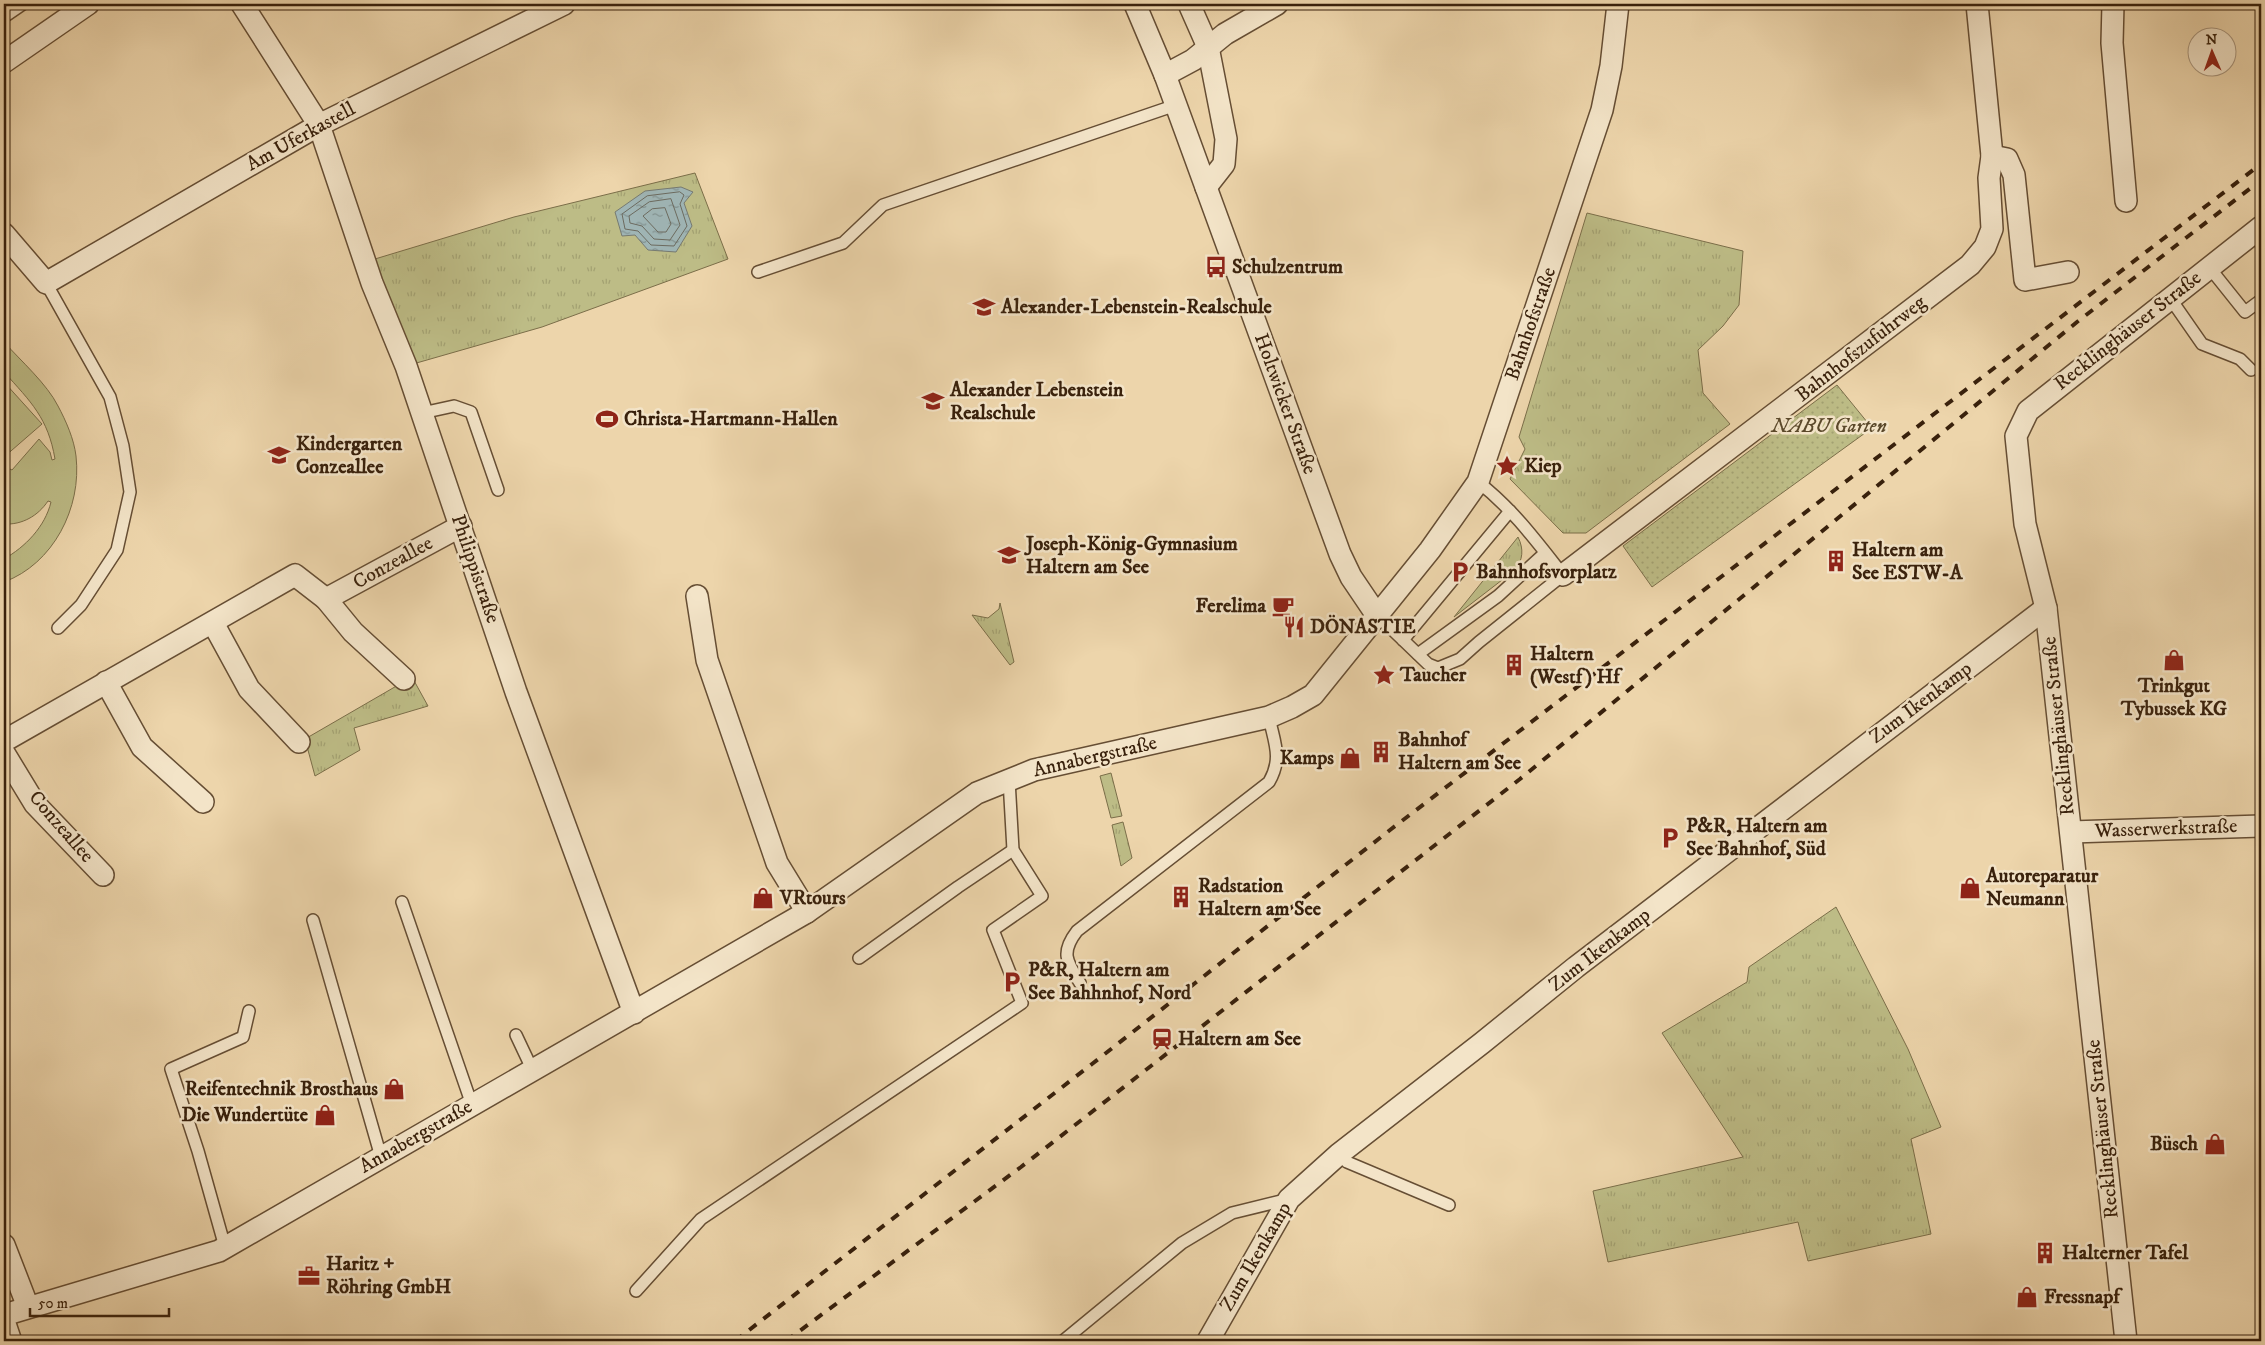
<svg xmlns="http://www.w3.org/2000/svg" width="2265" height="1345" font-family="'IM FELL DW Pica',serif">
<defs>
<pattern id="grass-tufts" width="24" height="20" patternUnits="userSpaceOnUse" patternTransform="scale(1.25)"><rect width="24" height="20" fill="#bdbc86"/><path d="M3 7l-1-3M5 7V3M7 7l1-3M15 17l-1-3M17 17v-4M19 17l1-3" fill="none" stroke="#a3a172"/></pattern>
<pattern id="garden-dots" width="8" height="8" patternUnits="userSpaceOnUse" patternTransform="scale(1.25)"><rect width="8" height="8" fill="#bdbc86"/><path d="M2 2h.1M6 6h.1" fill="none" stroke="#a3a172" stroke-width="1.8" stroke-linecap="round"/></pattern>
<pattern id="water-ripples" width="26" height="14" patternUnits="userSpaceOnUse" patternTransform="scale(1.25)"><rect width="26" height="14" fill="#9fb5b5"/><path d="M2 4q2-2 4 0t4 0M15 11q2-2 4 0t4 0" fill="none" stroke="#839392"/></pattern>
</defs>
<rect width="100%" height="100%" fill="#edd5ab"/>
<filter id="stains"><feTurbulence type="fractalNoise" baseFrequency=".004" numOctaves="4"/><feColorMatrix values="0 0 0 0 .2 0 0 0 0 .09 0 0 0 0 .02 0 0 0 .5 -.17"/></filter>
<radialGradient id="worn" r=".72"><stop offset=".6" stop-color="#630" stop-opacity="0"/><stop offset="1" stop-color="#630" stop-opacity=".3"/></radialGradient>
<!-- grass -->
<g fill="url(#grass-tufts)" stroke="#7b6e49">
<path d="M 695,173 L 728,259 L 542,327 L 406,366 L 365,262 L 514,217 Z"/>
<path d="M 1587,213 L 1743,251 L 1739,305 L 1723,326 L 1698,350 L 1703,393 L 1730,424 L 1586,533 L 1563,533 L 1510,479 L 1525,449 L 1519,437 Z"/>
<path d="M 1518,537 C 1524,549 1523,560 1515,570 L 1454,617 Z"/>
<path d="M 1000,603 L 1014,662 L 1010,665 L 972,615 L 988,618 L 999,609 Z"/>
<path d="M 412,677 L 428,706 L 354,728 L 360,750 L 315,776 L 305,739 Z"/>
<path d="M 1111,773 L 1122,816 L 1111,818 L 1100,776 Z"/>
<path d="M 1123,822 L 1132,858 L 1121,866 L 1112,825 Z"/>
<path d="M 1836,907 L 1908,1049 L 1941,1127 L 1911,1139 L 1931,1234 L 1808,1261 L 1798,1222 L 1608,1262 L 1593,1191 L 1743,1157 L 1662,1033 L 1747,982 L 1749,967 Z"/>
</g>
<!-- garden -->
<path fill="url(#garden-dots)" stroke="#7b6e49" d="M 1837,385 L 1872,428 L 1652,587 L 1623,546 Z"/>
<!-- pitch -->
<g fill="#bdbc86" stroke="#7b6e49">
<path d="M 4,342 C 21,361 47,384 58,406 C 66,421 74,439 76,456 C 82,508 53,564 4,582 L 4,559 C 25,547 45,527 51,502 L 48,501 C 38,516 22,525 4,524 L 4,466 L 12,470 L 39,439 L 50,452 L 52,460 L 55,459 C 48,418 31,402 4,372 Z"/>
<path d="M 4,382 L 42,424 L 4,457 Z"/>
</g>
<!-- water -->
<path fill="url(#water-ripples)" stroke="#767a71" d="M 681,187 L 693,192 L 684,203 L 692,226 L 676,252 L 648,250 L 635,235 L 622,236 L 615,212 L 645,191 Z"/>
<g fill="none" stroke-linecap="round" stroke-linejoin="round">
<!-- shore -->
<g stroke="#6c6b60" stroke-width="1">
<path d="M 680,192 L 684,195 L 680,204 L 687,226 L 674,246 L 651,245 L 638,231 L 625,229 L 622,214 L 647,196 Z"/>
<path d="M 671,199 L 680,225 L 670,240 L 654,239 L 642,226 L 630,223 L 629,216 L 649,202 Z"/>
<path d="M 665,208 L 671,224 L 666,232 L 658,232 L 643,216 L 652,209 Z"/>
</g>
<!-- lane casing -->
<g stroke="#664e34" stroke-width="14">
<g id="lane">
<path d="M 4,17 L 23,4"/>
<path d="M 2209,267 L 2245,312 L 2261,300"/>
<path d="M 758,272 L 843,243 L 883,205 L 1176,105"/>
<path d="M 46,283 L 110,397 L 123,446 L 130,492 L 117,550 L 81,605 L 58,628"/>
<path d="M 2170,298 L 2202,344 L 2240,359 L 2251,370"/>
<path d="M 422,413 L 454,406 L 471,412 L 498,490"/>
<path d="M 1376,614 L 1428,664 L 1438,668 L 1460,659 L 1479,642 L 1563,575 C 1537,542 1512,508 1478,482"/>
<path d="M 1403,640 L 1510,511"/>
<path d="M 1418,654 L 1498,596 L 1545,553"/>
<path d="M 402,902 L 472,1105"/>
<path d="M 313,920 L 381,1157"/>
<path d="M 859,958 L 958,887 L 1013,850"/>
<path d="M 1080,983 C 1067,962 1060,953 1077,931 L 1269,782 C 1283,758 1274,742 1269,717"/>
<path d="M 516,1035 L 533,1071"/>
<path d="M 1339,1154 L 1347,1162 L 1449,1205"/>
<path d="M 225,1247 L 198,1151 L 171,1069 L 243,1037 L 249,1011"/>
<path d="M 636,1291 L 701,1219 L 1022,1003 L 993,930 L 1042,896 L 1013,850 L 1009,780"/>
<path d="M 7,1314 L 16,1341"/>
<path d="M 1063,1341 L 1182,1243 L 1232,1213 L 1289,1199"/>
</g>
</g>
<!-- street casing -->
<g stroke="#664e34" stroke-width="24">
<g id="street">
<path d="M 242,4 L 319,125 L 372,283 L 406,366 L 516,692 L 634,1013"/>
<path d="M 1135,4 L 1165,75 L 1340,554 L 1351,577 L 1376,614"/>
<path d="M 1189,4 L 1208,47 L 1226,139 L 1224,164 L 1206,187"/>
<path d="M 2113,4 L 2112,43 L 2126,201"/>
<path d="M 4,62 L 88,4"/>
<path d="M 1165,75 L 1193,60 L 1225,34 L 1277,4"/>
<path d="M 1992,156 L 2007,159 L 2014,175 L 2025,280 L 2068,272"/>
<path d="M 4,234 L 46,283 L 319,125 L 564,4"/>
<path d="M 1563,575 L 1970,265 L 1985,247 L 1992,229 L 1989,178 L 1992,156 L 1977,4"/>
<path d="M 697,596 L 707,660 L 777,863 L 807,912"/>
<path d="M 326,599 L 353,632 L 404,679"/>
<path d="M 213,623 L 249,689 L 299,742"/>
<path d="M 106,682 L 142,747 L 203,802"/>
<path d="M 4,741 L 295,575 L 326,599 L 461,526"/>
<path d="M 4,753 L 35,804 L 103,875"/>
<path d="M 2071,832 L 2261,826"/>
<path d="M 4,1245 L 28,1307"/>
<path d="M 4,1315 L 219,1251 L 807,912 L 977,793 L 1034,770 L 1269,717 L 1292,707 L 1313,695 L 1430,550 L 1478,482 L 1602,110 L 1611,66 L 1618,4"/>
<path d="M 1208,1341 L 1289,1199 L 1339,1154 L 1482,1043 L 1576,967 L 2046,608"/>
<path d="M 2126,1341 L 2046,608 L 2025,524 L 2016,436 L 2028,411 L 2261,227"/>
</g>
</g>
<!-- lane -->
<use href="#lane" stroke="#f3e4c8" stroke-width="11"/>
<!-- street -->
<use href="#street" stroke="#f3e4c8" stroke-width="21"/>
<!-- rail -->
<g stroke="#39210c" stroke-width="4" stroke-dasharray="9 9" stroke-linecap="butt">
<path d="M 735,1341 L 1092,1064 L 1390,830 L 2261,164"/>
<path d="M 786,1341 L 1021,1167 L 1520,779 L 2077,322 L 2261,180"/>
</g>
</g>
<!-- icons -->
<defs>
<g id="bus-bare" transform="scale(1.725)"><path d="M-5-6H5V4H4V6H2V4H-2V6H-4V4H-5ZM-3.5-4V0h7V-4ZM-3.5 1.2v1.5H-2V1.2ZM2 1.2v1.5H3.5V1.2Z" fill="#8f2418" stroke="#f3e4c8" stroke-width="2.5" paint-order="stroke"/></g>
<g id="school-bare" transform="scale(1.725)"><path d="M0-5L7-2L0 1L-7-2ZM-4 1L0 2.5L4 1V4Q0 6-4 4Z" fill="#8f2418" stroke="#f3e4c8" stroke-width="2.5" paint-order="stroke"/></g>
<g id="stadium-bare" transform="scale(1.725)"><path d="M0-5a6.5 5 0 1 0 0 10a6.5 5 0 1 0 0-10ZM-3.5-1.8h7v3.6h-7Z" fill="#8f2418" stroke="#f3e4c8" stroke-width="2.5" paint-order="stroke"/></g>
<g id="sight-bare" transform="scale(1.725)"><path d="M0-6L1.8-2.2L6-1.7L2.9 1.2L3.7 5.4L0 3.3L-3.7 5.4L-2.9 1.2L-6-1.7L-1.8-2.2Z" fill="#8f2418" stroke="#f3e4c8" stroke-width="2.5" paint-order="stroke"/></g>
<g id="building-bare" transform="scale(1.725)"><path d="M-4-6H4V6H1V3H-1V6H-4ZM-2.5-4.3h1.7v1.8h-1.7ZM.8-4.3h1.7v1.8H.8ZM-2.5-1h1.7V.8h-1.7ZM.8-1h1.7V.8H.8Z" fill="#8f2418" stroke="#f3e4c8" stroke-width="2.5" paint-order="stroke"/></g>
<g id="parking-bare" transform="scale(1.725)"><path d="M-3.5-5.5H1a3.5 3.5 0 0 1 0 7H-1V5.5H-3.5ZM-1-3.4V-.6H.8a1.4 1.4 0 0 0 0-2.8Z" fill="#8f2418" stroke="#f3e4c8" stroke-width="2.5" paint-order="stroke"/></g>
<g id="cafe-bare" transform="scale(1.725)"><path d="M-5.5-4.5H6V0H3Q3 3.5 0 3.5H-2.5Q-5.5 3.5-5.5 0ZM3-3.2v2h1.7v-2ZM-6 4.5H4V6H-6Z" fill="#8f2418" stroke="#f3e4c8" stroke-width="2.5" paint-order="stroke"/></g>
<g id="restaurant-bare" transform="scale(1.725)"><path d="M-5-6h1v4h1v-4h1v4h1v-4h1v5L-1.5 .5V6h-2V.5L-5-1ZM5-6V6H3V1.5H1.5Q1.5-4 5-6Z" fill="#8f2418" stroke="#f3e4c8" stroke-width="2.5" paint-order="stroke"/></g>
<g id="shop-bare" transform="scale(1.725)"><path d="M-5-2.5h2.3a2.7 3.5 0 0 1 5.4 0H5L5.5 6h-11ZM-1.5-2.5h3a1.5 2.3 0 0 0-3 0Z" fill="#8f2418" stroke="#f3e4c8" stroke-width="2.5" paint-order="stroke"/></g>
<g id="station-bare" transform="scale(1.725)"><path d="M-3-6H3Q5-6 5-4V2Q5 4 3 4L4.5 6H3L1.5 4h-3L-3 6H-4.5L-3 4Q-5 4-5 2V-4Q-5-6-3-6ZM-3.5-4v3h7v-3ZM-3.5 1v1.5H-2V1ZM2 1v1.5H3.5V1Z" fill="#8f2418" stroke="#f3e4c8" stroke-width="2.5" paint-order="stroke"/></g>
<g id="office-bare" transform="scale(1.725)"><path d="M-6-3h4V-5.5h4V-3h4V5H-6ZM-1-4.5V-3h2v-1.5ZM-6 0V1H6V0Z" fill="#8f2418" stroke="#f3e4c8" stroke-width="2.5" paint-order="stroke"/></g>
</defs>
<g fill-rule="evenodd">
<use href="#bus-bare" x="1216" y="267"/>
<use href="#school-bare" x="984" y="307"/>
<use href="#school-bare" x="933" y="401"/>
<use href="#stadium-bare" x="607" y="419"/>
<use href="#school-bare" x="279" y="455"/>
<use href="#sight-bare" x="1507" y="466"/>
<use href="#school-bare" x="1009" y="555"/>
<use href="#building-bare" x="1836" y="561"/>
<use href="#parking-bare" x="1460" y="572"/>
<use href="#cafe-bare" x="1283" y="606"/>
<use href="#restaurant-bare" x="1294" y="627"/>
<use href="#shop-bare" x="2174" y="660"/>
<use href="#building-bare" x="1514" y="665"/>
<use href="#sight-bare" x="1384" y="675"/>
<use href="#building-bare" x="1381" y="752"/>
<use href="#shop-bare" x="1350" y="758"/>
<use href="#parking-bare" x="1670" y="838"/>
<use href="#shop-bare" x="1970" y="888"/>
<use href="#building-bare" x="1181" y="897"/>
<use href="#shop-bare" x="763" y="898"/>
<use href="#parking-bare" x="1012" y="982"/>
<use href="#station-bare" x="1162" y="1039"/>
<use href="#shop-bare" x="394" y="1089"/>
<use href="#shop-bare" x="325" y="1115"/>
<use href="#shop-bare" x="2215" y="1144"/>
<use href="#building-bare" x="2045" y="1253"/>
<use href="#office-bare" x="309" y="1276"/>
<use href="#shop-bare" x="2027" y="1297"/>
</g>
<g text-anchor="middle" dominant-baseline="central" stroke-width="5" stroke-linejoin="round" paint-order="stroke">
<!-- street labels -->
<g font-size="20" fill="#39210c" stroke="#f3e4c8">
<text transform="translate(301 137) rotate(-29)">Am Uferkastell</text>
<text transform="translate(1531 324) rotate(-71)">Bahnhofstraße</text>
<text transform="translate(2128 331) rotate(-38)">Recklinghäuser Straße</text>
<text transform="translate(1861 349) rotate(-38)">Bahnhofszufuhrweg</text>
<text transform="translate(1285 404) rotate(70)">Holtwicker Straße</text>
<text transform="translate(393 563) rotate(-29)">Conzeallee</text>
<text transform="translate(475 569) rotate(71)">Philippistraße</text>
<text transform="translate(1921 703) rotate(-37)">Zum Ikenkamp</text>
<text transform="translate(2059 726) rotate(-96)">Recklinghäuser Straße</text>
<text transform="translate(1095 757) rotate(-13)">Annabergstraße</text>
<text transform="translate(61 827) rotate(49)">Conzeallee</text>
<text transform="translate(2166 829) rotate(-2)">Wasserwerkstraße</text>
<text transform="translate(1600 950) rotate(-38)">Zum Ikenkamp</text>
<text transform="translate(2103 1129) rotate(-96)">Recklinghäuser Straße</text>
<text transform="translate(416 1137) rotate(-30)">Annabergstraße</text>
<text transform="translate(1256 1257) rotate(-60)">Zum Ikenkamp</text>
</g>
<!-- poi labels -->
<g font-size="20" font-weight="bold" fill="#39210c" stroke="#f3e4c8" text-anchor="start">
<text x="1232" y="267">Schulzentrum</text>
<text x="1001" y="307">Alexander-Lebenstein-Realschule</text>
<text x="950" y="390">Alexander Lebenstein<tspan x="950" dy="23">Realschule</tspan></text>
<text x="624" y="419">Christa-Hartmann-Hallen</text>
<text x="296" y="444">Kindergarten<tspan x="296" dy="23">Conzeallee</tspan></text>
<text x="1524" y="466">Kiep</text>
<text x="1026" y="544">Joseph-König-Gymnasium<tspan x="1026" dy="23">Haltern am See</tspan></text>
<text x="1852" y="550">Haltern am<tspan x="1852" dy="23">See ESTW-A</tspan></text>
<text x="1476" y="572">Bahnhofsvorplatz</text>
<text x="1266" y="606" text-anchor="end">Ferelima</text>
<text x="1310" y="627">DÖNASTIE</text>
<text x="1530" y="654">Haltern<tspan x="1530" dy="23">(Westf) Hf</tspan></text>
<text x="1400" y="675">Taucher</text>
<text x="2174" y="686" text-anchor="middle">Trinkgut<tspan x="2174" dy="23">Tybussek KG</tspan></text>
<text x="1398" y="740">Bahnhof<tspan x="1398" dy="23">Haltern am See</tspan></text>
<text x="1334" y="758" text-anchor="end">Kamps</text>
<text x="1686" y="826">P&amp;R, Haltern am<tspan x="1686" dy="23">See Bahnhof, Süd</tspan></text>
<text x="1986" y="876">Autoreparatur<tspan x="1986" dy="23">Neumann</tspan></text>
<text x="1198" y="886">Radstation<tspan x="1198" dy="23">Haltern am See</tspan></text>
<text x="780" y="898">VRtours</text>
<text x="1028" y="970">P&amp;R, Haltern am<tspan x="1028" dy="23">See Bahhnhof, Nord</tspan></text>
<text x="1178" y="1039">Haltern am See</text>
<text x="378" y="1089" text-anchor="end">Reifentechnik Brosthaus</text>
<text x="308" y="1115" text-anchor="end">Die Wundertüte</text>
<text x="2198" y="1144" text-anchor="end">Büsch</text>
<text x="2062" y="1253">Halterner Tafel</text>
<text x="326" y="1264">Haritz +<tspan x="326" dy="23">Röhring GmbH</tspan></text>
<text x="2044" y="1297">Fressnapf</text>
</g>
<!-- park labels -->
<g font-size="20" font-style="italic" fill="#5a482a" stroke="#f3e4c8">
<text x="1829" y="426">NABU Garten</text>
</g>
</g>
<!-- margin -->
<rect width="2265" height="1345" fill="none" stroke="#edd5ab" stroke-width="20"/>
<rect x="5" y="5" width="2255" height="1335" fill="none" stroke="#39210c" stroke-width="2.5"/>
<rect x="10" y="10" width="2245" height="1325" fill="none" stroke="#39210c"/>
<!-- north arrow -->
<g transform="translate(2212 52) rotate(358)"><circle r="24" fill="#f3e4c8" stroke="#a9967d"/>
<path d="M0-4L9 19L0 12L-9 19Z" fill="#8f2418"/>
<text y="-8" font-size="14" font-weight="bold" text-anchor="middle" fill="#39210c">N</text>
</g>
<!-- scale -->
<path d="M30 1308v8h139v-8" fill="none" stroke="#39210c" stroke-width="2.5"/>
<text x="38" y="1308" font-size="15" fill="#39210c" stroke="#f3e4c8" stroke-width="4" paint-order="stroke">50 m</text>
<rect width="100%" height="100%" filter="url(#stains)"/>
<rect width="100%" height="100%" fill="url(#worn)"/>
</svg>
